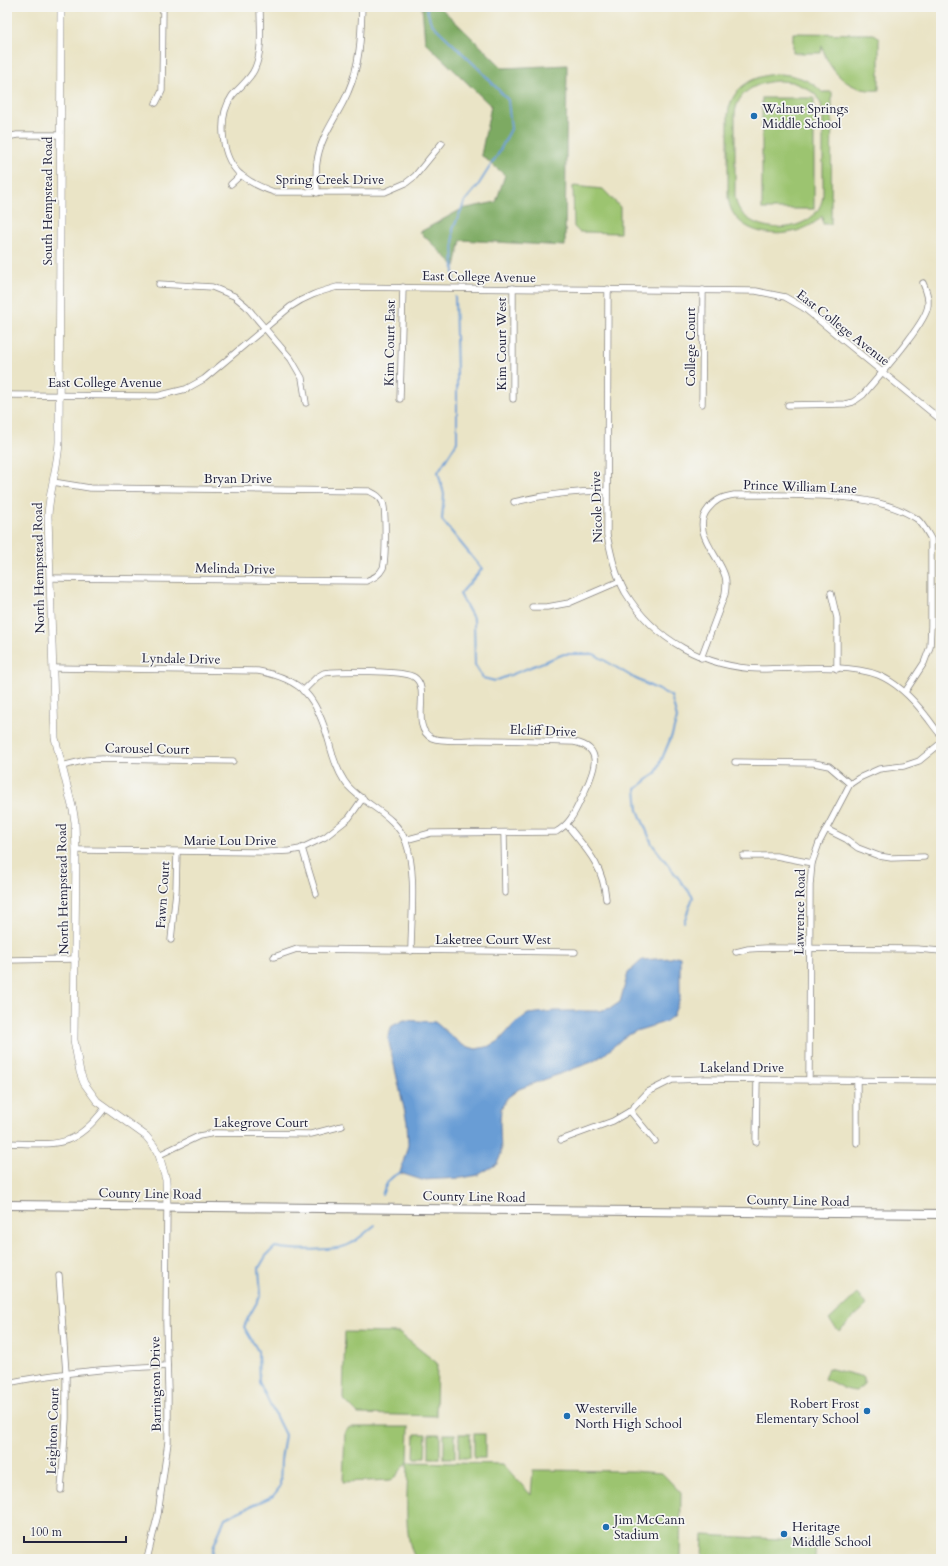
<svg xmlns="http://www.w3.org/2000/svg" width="948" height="1566" font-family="Cardo,serif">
<rect width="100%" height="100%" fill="#f6f6f2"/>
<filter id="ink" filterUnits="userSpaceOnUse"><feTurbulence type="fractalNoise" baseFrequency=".025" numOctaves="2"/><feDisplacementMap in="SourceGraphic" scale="8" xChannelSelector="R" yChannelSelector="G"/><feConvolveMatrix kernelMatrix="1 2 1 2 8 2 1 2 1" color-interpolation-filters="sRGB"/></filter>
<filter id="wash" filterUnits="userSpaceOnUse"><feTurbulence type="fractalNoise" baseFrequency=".012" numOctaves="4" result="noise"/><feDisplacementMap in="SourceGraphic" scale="16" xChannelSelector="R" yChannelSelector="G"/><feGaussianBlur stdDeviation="0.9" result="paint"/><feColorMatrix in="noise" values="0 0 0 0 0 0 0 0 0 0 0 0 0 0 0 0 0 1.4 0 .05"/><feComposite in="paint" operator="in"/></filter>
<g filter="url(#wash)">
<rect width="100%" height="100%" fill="#eae4c6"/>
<!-- green -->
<g fill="#9cc470" stroke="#5f7356" fill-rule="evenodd">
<path d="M 793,33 L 874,34 L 879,39 L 879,90 C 851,93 829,73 822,46 L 821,53 L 793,53 Z"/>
<path d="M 776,74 C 793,74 811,79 823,93 L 823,92 L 832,92 L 831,224 L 823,224 L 822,216 C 798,243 732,241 728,197 L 728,114 C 731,88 752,76 776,74 ZM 779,81 L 792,82 L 806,88 L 815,94 L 821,104 L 823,114 L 823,194 C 821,238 739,239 735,196 L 735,114 C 737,91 758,82 779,81 Z"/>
<rect x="762" y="98" width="52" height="111"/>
<path d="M 573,186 L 603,189 L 620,207 L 620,233 L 579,232 L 574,227 Z"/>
<path d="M 857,1294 L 867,1305 L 839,1331 L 829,1320 Z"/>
<path d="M 345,1332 L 399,1333 L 437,1363 L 436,1416 L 358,1414 L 343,1399 Z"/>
<path d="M 828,1368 L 864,1377 L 864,1384 L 856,1391 C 841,1390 837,1383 824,1379 Z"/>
<path d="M 350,1427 L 409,1427 L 408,1462 L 503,1464 L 531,1495 L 533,1470 L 631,1471 L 662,1473 L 681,1493 L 680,1559 L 416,1559 C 402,1538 408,1488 408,1462 L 392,1480 L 343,1482 L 345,1431 Z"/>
<path d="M 415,1434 L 426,1434 L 425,1458 L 414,1458 Z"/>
<rect x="429" y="1434" width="11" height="24"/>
<rect x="444" y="1434" width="11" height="24"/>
<rect x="459" y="1434" width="11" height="24"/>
<rect x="474" y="1434" width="11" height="24"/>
<path d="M 703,1535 L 816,1541 L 815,1559 L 702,1559 Z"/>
</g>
<!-- forest -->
<path fill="#7daa62" stroke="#50664e" d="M 422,7 L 440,7 L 503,68 L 567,65 L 565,246 L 461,240 L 455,266 L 420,232 L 462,209 L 496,202 L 505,175 L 481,155 L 491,106 L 425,42 Z"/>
<!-- water -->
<path fill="#699dd5" stroke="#466088" d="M 676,956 L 680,957 L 680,998 L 673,1016 L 665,1022 L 636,1031 L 623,1038 L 605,1054 L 592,1062 L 519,1089 L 507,1098 L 501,1109 L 500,1124 L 501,1154 L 497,1164 L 478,1175 L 462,1178 L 422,1180 L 400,1173 L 408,1145 L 407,1122 L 388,1038 L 392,1026 L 404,1020 L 435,1022 L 462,1045 L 476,1049 L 490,1046 L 499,1041 L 515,1023 L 528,1014 L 555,1011 L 598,1011 L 611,1008 L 620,1002 L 628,973 L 642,960 L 671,958 Z"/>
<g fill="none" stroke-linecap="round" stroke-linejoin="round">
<!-- stream -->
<g stroke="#699dd5" stroke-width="2">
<path d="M 426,7 L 431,23 L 481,71 L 508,100 L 511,129 L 498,154 L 477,187 L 465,201 L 453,229 L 454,280"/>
<path d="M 455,297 L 457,374 L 457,442 L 438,472 L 444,494 L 442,520 L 482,569 L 460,594 L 474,620 L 475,665 L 483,678 L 495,681 L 564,654 L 594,654 L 634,678 L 671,696 L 677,718 L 672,735 L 656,773 L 636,789 L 638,810 L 652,844 L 693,897 L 684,922"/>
<path d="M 382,1195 C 386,1184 389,1177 400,1173"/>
<path d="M 211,1559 L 214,1545 L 225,1518 L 273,1496 L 280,1487 L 281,1460 L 285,1435 L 259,1382 L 258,1351 L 244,1327 L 248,1318 L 261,1295 L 259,1268 L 266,1256 L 275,1247 C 291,1250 336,1252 350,1244 C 359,1239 367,1231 375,1225"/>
</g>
</g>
</g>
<g filter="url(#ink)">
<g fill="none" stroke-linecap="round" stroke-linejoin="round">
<!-- minor casing -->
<g stroke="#868380" stroke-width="7">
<g id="minor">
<path d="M 260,7 C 260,27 263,49 255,68 C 251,79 239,87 232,96 C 217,118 221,158 241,175 C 251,183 262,188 274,192 L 385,192 L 406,183 L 415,176 L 442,143"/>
<path d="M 156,103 L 162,91 L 163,7"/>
<path d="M 7,137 L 17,135 L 60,135"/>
<path d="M 231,184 L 241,175"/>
<path d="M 317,193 C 317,183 315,172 317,162 C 320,136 338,116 348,92 C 360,65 361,36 362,7"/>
<path d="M 159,284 L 212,287 L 234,296 L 246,306 L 291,359 L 302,378 L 306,403"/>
<path d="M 608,289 L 607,535 C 611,554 615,574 625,592 C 654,640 706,668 761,669 C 796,669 846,663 878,675 C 898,683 913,699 926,716 C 931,722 935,729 941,735"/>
<path d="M 7,395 L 157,396 L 186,389 L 204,379 L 290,307 C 306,296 319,292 337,287 L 756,291 L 785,297 L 804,308 L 941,420"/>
<path d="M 400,399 L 403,287"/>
<path d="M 513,399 L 513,288"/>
<path d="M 702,404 L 703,290"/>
<path d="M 788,405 L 845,404 L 853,402 L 863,395 C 877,378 927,323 928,305 C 929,297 926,290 923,283"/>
<path d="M 514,502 C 547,494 573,491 606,491"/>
<path d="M 50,578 L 366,581 C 373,578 379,576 383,568 C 386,560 386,511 383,503 C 380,496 375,494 369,491 L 90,488 L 53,482"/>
<path d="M 831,593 L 837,618 L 837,669"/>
<path d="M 532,607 L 547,607 L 569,603 L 620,581"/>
<path d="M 701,658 L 725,594 C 726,588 727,582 725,576 C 719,555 690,531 708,509 C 715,500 722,497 734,495 C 787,496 872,489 917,519 C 923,524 927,532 931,539 L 931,626 L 930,647 L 924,663 L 905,692"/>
<path d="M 53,668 L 258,671 C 304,679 317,699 329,742 C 333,758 338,774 348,786 C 366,806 396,815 406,842 C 417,873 411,918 411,951"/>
<path d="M 303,691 L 317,677 L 324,673 C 339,671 404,670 414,677 C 432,688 409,727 432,738 C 442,742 465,740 477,740 C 509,740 542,741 574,742 C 606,748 593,773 584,793 C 576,809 572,823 556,832 L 431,833 L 405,840"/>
<path d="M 735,762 L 814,763 L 829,766 L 850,784"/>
<path d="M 62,766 L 86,760 L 101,759 L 233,761"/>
<path d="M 567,825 C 587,850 603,865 606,899"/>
<path d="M 826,829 L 846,839 L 858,848 L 879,856 L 891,858 L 924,857"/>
<path d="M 504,833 L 505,893"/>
<path d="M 302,848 L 316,894"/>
<path d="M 76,850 L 265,852 L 289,851 L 300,849 L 325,837 L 349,818 L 363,798"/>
<path d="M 743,856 L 776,856 L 812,863"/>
<path d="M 171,940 L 176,891 L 177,852"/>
<path d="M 736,952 L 748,949 L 766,948 L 917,949 L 941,951"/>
<path d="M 274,957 L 297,949 L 575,952"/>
<path d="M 7,960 L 76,959"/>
<path d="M 809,1080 L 810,885 L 812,863 L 819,843 L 850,784 L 859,778 L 879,769 L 904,766 L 919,761 L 941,743"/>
<path d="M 630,1111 L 655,1141"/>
<path d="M 561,1140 L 613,1121 L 630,1111 L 648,1092 L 672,1080 L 706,1079 L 941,1081"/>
<path d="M 756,1142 L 757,1079"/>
<path d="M 7,1143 C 56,1144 73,1150 105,1108"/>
<path d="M 857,1143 L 857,1080"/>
<path d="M 159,1155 L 199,1136 L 215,1133 L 311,1134 L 342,1126"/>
<path d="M 59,1275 L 66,1373 L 66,1419 L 61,1490"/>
<path d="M 7,1383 C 60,1372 113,1368 167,1366"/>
<path d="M 147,1559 L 158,1514 L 168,1442 L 168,1389 L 166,1323 L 167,1206"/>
</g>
</g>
<!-- tertiary casing -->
<g stroke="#868380" stroke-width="8">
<path id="tertiary" d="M 61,7 L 59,442 C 58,467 49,491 48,516 L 55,738 L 73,810 L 75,822 L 76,853 L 74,1040 L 80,1072 L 84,1083 L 97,1101 L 146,1136 L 154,1146 L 159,1155 L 166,1180 L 167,1206"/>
</g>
<!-- secondary casing -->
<g stroke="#868380" stroke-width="10">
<path id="secondary" d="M 7,1205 L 941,1214"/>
</g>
<!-- minor -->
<use href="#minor" stroke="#fff" stroke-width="5.5"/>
<!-- tertiary -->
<use href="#tertiary" stroke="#fff" stroke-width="7"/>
<!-- secondary -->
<use href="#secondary" stroke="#fff" stroke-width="8"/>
</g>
</g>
<!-- markers -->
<g fill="#1f6fb2" stroke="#f6f6f2" stroke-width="1.5">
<circle cx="754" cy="116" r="4"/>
<circle cx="867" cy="1411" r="4"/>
<circle cx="567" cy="1416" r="4"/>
<circle cx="606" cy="1527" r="4"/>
<circle cx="784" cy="1534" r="4"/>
</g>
<g text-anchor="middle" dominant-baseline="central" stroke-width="3.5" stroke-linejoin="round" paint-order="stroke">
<!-- poi labels -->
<g font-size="13" fill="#22223b" stroke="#f6f6f2" text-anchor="start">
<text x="762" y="109">Walnut Springs<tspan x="762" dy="15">Middle School</tspan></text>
<text x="859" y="1404" text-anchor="end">Robert Frost<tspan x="859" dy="15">Elementary School</tspan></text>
<text x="575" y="1409">Westerville<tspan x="575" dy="15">North High School</tspan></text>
<text x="614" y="1520">Jim McCann<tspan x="614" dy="15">Stadium</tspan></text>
<text x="792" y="1527">Heritage<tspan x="792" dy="15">Middle School</tspan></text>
</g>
<!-- street labels -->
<g font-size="13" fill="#22223b" stroke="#f6f6f2">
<text x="330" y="180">Spring Creek Drive</text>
<text transform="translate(48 201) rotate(-90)">South Hempstead Road</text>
<text transform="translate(479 277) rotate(1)">East College Avenue</text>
<text transform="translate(843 328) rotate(38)">East College Avenue</text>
<text transform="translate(390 343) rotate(-89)">Kim Court East</text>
<text transform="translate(502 344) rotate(-90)">Kim Court West</text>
<text transform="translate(691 347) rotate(-90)">College Court</text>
<text x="105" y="383">East College Avenue</text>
<text x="238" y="479">Bryan Drive</text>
<text transform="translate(800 487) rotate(2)">Prince William Lane</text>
<text transform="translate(597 507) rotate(-92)">Nicole Drive</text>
<text transform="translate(39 568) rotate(-91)">North Hempstead Road</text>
<text transform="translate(235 569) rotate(1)">Melinda Drive</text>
<text transform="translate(181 659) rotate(1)">Lyndale Drive</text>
<text transform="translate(543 731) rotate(2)">Elcliff Drive</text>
<text transform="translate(147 749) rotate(1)">Carousel Court</text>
<text x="230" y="841">Marie Lou Drive</text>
<text transform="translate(63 889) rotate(-91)">North Hempstead Road</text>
<text transform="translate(163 895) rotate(-86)">Fawn Court</text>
<text transform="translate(800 912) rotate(-89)">Lawrence Road</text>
<text x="493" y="940">Laketree Court West</text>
<text x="742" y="1068">Lakeland Drive</text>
<text x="261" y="1123">Lakegrove Court</text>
<text transform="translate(150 1194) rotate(1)">County Line Road</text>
<text transform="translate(474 1197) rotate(1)">County Line Road</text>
<text transform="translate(798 1201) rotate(1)">County Line Road</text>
<text transform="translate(156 1384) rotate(-91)">Barrington Drive</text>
<text transform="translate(53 1431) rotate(-88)">Leighton Court</text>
</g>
</g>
<!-- margin -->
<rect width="948" height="1566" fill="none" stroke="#f6f6f2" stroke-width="24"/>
<!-- scale -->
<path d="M24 1536v6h102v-6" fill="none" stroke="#22223b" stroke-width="2"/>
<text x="30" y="1536" font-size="12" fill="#22223b" stroke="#f6f6f2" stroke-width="3" paint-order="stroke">100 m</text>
</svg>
